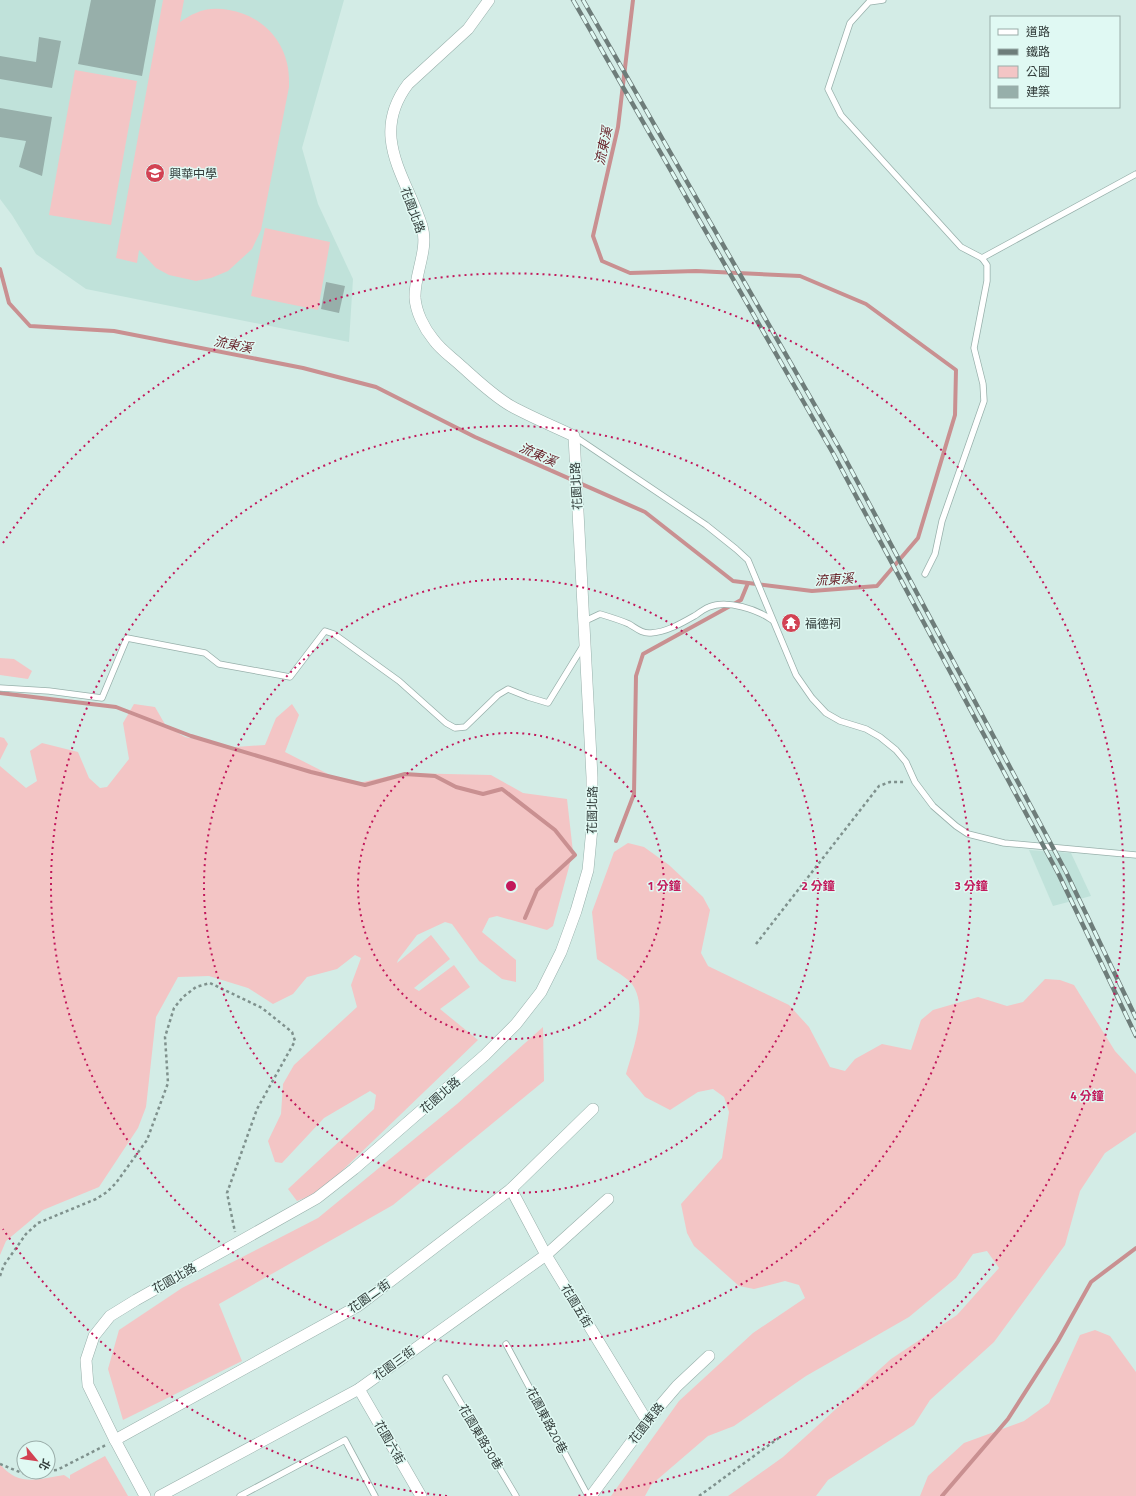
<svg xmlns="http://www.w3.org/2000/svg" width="1136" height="1496" font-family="'Titillium Web','Noto Sans TC',sans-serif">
<rect width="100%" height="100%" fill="#d3ece6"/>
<!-- built -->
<g fill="#c0e2da">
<path d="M 0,0 L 344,0 L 302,148 L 318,204 L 353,279 L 349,342 L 86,289 L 36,254 L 12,215 L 0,199 Z"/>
<path d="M 1029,850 L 1071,853 L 1091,896 L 1053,906 Z"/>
</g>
<!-- green -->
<g fill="#f3c5c5">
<path d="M 163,0 L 184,0 L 180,22 C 185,19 190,15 196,13 C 206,8 218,8 229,10 C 259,15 283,37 288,68 C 289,74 289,81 289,87 L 261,230 L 252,249 L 228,271 L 211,278 L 196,281 L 169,275 L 156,268 L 139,250 L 137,263 L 116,258 Z"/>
<path d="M 75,70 L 137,81 L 111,225 L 49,215 Z"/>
<path d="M 265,228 L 330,242 L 318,310 L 251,296 Z"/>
<path d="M 0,658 L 14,659 L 32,671 L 28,679 L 0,675 Z"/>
<path d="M 134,704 L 155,707 L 166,726 L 185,737 L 235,747 L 265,745 L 276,718 L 292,704 L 299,715 L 285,752 L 330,775 L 359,783 L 403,773 L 491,775 L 523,793 L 567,799 L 573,852 L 553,926 L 547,930 L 497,916 L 489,918 L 482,932 L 516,960 L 516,982 L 502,979 L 479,961 L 452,924 L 445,922 L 417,935 L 398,960 L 397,963 L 431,935 L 450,959 L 414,988 L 419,991 L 454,965 L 470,987 L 440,1009 L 478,1040 L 320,1192 L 297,1201 L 288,1189 L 374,1109 L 376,1095 L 370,1091 L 324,1118 L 282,1163 L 275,1162 L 268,1141 L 281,1114 L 283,1084 L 294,1065 L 357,1007 L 351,985 L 361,958 L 355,955 L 337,969 L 307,977 L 293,994 L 273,1004 L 248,988 L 209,976 L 178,977 L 156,1017 L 146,1107 L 138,1128 L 99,1187 L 43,1210 L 6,1241 L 0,1255 L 0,766 L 26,788 L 37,781 L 30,751 L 42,743 L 78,752 L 89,778 L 100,788 L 107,787 L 129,759 L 123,723 Z"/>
<path d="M 0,737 L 4,738 L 8,744 L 0,760 Z"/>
<path d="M 628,843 L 644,847 L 669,865 L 703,897 L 710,910 L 701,953 L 708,966 L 789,1005 L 809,1027 L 830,1067 L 845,1071 L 855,1059 L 882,1044 L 911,1050 L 921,1020 L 933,1010 L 978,997 L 1007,1006 L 1023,1002 L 1045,979 L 1060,980 L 1074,985 L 1115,1051 L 1136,1074 L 1136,1132 L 1105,1153 L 1080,1191 L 1065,1245 L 994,1342 L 930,1400 L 914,1425 L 828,1480 L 816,1496 L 728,1496 L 783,1457 L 891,1359 L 957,1315 L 999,1268 L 987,1251 L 973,1254 L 956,1278 L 909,1317 L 806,1376 L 734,1426 L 708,1436 L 651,1485 L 645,1496 L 611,1496 L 679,1401 L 753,1333 L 805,1298 L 799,1285 L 785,1281 L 754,1289 L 739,1286 L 694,1246 L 687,1233 L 681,1204 L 722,1158 L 729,1112 L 724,1097 L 713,1089 L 698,1092 L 670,1110 L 645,1097 L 626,1074 C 633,1049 649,1008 632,984 C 627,977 605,965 597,959 L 592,912 L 614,852 Z"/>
<path d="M 543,1027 L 544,1081 L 393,1205 L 219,1304 L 242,1361 L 123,1420 L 108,1369 L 119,1330 L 182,1288 L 318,1218 L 457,1104 Z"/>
<path d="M 1095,1330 L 1110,1336 L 1136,1372 L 1136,1496 L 920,1496 L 928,1476 L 964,1443 L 1024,1421 L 1049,1403 L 1080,1335 Z"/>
<path d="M 105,1456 L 128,1496 L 0,1496 L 0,1464 C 18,1487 39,1479 64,1475 L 70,1479 L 70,1475 Z"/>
</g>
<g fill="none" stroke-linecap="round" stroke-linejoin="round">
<!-- stream -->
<g stroke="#c99091" stroke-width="4">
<path d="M 0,269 L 9,303 L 30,326 L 114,331 L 303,368 L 376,387 L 475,437 L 645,512 L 733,581 L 812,591 L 877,586 L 918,538 L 955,415 L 956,370 L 866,304 L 800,276 L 696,271 L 630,273 L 602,261 L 593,236 L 618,127 L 633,0"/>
<path d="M 0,693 L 116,707 L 191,736 L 311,772 L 365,785 L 405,774 L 435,776 L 456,787 L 483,794 L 502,789 L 555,830 L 575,855 L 537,890 L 525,918"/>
<path d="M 616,841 L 634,794 L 636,676 L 643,654 L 741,600 L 748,583"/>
<path d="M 942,1496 L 1008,1419 L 1058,1341 L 1091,1282 L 1136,1248"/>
</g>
</g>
<!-- building -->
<g fill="#97afaa">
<path d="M 91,0 L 156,0 L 142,76 L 78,64 Z"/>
<path d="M 39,37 L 61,41 L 52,88 L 0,79 L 0,56 L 36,62 Z"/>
<path d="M 0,108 L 52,117 L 42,176 L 19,167 L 26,141 L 0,137 Z"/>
<path d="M 326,282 L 345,286 L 339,313 L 321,309 Z"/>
</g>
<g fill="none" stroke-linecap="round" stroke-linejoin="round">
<!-- lane casing -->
<g stroke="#98b0ab" stroke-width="7">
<g id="lane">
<path d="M 883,0 L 869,2 L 850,23 L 828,89 L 841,115 L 961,247 L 982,258 L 987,265 L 987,281 L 974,348 L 983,384 L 984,401 L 942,521 L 935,554 L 925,574"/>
<path d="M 982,258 L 1136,174"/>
<path d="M 574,436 L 706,525 L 736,549 L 748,560 L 796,675 L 812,698 L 826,713 L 840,721 L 866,729 L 880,737 L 896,750 L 906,762 L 915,782 L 933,806 L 956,826 L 968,834 L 1004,843 L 1136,855"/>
<path d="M 583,622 L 600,614 C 610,617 620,620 629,624 C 636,628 642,634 651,633 C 667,632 682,623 696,615 C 700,612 704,609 709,607 C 727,599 758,610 772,620"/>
<path d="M 0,688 L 49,691 L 102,698 L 127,638 L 205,653 L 219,664 L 290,677 L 325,631 L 334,634 L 399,681 L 446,723 L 455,728 L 465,727 L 498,695 L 508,689 L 528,697 L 548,703 L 583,646"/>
<path d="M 506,1344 L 588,1496"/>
<path d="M 446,1378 L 516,1496"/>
<path d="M 240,1496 L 345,1440 L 375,1496"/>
</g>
</g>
<!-- street casing -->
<g stroke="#98b0ab" stroke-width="12">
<g id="street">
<path d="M 511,1189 L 546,1255 L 647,1421"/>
<path d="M 359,1389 L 421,1496"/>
<path d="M 115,1440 L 358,1306 L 511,1189 L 593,1109"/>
<path d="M 145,1496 L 115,1440 L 88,1385 L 86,1360 L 94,1336 L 110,1316 L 136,1300 L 317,1198 L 354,1169 L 485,1055 L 516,1024 L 541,992 L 561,952 L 576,911 L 588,870 L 592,828 L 592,777 L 574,436 C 553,426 531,417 511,406 C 492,395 476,379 459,364 C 450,356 440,349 433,339 C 424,328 416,312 415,298 C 414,274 429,250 422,226 C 406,176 369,136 408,84 L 468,29 L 489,0"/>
<path d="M 160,1496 L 359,1389 L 546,1255 L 608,1199"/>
<path d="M 591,1496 L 647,1421 L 677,1386 L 709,1356"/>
</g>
</g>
<!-- path -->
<g stroke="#7f918d" stroke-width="2.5" stroke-dasharray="3 3" stroke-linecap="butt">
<path d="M 756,944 L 879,786 L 890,782 L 906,782"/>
<path d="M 0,1276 L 4,1265 L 26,1234 L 38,1223 L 96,1199 L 107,1192 L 116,1183 L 147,1140 L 168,1083 L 165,1037 L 174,1008 L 183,997 L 196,987 L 210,983 L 262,1008 L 292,1032 L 295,1041 L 257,1109 L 227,1193 L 235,1232"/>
<path d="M 0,1464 L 22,1473 L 35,1472"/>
<path d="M 48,1471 L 57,1470 L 106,1445"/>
<path d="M 699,1496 L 780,1437"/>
</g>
<!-- lane -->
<use href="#lane" stroke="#fff" stroke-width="5.5"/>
<!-- street -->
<use href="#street" stroke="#fff" stroke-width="11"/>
<!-- rail casing -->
<g stroke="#6e7d7a" stroke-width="4.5">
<g id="rail">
<path d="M 573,0 L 834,455 L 1059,875 L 1136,1036"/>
<path d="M 583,0 L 841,451 L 1066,872 L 1136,1018"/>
</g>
</g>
<!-- rail -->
<use href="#rail" stroke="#e0f9f3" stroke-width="3" stroke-dasharray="9" stroke-linecap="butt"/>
</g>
<!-- distance rings -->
<g fill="none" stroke="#c2185b" stroke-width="2" stroke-dasharray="2 4">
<circle cx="511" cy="886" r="153"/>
<circle cx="511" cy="886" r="307"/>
<circle cx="511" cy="886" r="460"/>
<path d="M447 1496A613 613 0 0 1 3 1229M3 543A613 613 0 1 1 575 1496"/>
</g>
<!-- icons -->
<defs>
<g id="school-disc" transform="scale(1)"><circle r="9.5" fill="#d24253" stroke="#e0f9f3"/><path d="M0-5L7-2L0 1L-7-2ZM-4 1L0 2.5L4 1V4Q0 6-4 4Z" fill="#fff"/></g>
<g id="temple-disc" transform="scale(1)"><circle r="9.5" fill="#d24253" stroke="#e0f9f3"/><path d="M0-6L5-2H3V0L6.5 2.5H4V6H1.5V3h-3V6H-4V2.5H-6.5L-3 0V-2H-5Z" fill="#fff"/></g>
</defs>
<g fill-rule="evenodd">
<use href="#school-disc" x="155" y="173"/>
<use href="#temple-disc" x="791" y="623"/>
</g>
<g text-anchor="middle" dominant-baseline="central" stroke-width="3" stroke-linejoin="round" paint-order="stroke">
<!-- poi labels -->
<g font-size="12" fill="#323c3a" stroke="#e0f9f3" text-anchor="start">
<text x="169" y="173">興華中學</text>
<text x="805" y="623">福德祠</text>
</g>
<!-- street labels -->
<g font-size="12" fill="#323c3a" stroke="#e0f9f3">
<text transform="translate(413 210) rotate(70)">花園北路</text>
<text transform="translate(576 486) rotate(-93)">花園北路</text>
<text transform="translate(592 810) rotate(-89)">花園北路</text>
<text transform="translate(440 1095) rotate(-41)">花園北路</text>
<text transform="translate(174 1278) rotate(-29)">花園北路</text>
<text transform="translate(369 1296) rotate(-35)">花園二街</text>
<text transform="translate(577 1306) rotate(59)">花園五街</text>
<text transform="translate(394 1363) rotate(-36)">花園三街</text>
<text transform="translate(547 1420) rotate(62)">花園東路20巷</text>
<text transform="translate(646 1423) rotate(-52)">花園東路</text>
<text transform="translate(481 1437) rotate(59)">花園東路30巷</text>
<text transform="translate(390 1442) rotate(60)">花園六街</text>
</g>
<!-- water labels -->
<g font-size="13" font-style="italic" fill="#68232a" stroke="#e0f9f3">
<text transform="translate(603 146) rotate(-78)">流東溪</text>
<text transform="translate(233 344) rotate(11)">流東溪</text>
<text transform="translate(538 454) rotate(24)">流東溪</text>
<text transform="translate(834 579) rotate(-4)">流東溪</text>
</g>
</g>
<circle cx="511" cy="886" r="6" fill="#c2185b" stroke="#e0f9f3" stroke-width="2"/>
<g font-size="12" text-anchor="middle" font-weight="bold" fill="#c2185b" stroke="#e0f9f3" stroke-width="3" stroke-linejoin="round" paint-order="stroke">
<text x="664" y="890">1 分鐘</text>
<text x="818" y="890">2 分鐘</text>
<text x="971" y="890">3 分鐘</text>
<text x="1087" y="1100">4 分鐘</text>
</g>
<!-- legend -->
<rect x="990" y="16" width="130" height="92" fill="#e0f9f3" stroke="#9aada9"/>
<rect x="998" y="29" width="20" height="6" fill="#ffffff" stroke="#9aada9"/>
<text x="1026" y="36" font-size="12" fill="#323c3a">道路</text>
<rect x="998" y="49" width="20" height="6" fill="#6e7d7a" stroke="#9aada9"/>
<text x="1026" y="56" font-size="12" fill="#323c3a">鐵路</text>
<rect x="998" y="66" width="20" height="12" fill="#f3c5c5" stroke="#9aada9"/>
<text x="1026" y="76" font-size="12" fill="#323c3a">公園</text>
<rect x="998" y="86" width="20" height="12" fill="#97afaa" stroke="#9aada9"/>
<text x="1026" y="96" font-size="12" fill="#323c3a">建築</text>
<!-- north arrow -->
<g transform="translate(36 1460) rotate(119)"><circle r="19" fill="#e0f9f3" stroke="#9aada9"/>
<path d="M0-3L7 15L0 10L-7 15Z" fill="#d24253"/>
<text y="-6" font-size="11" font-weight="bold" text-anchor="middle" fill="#323c3a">北</text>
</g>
</svg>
